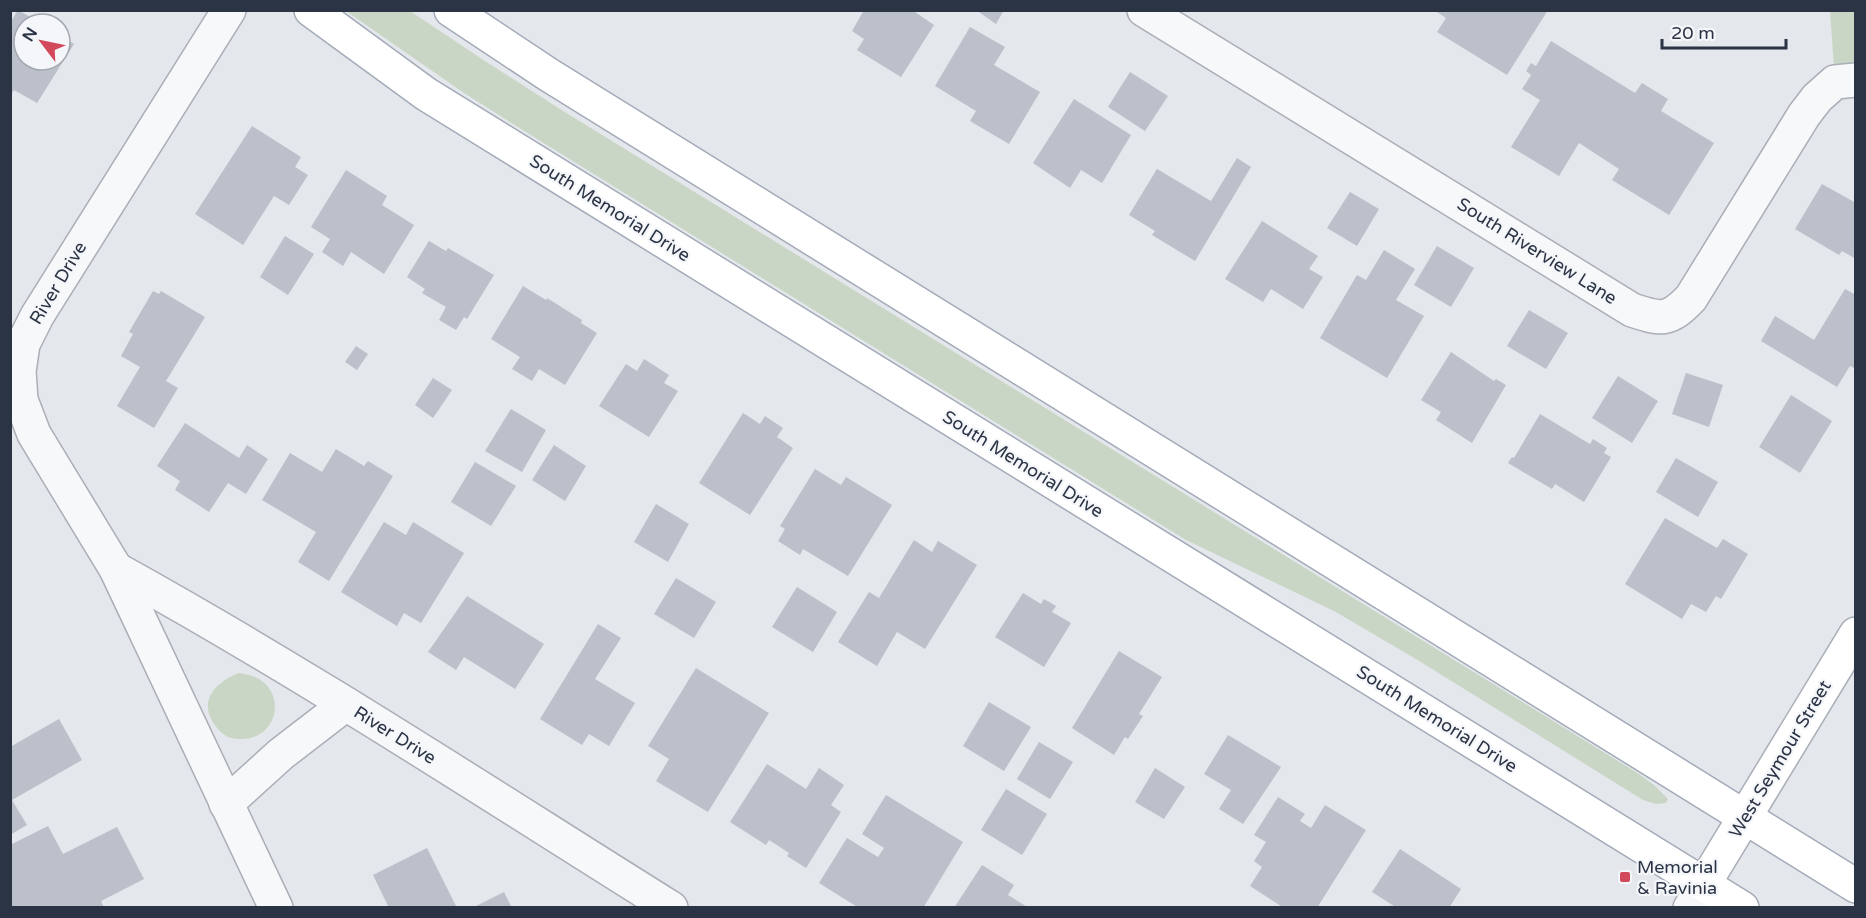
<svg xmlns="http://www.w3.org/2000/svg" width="1866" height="918" font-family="'Varela Round',sans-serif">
<rect width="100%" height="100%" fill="#e4e7ec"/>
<!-- green -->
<g fill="#c9d6c5">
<path d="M 346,11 L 410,11 L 485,61 L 560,109 L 1639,774 L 1654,785 L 1668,799 L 1666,803 L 1656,804 L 1643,800 L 1416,659 L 1334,611 L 1186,540 L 542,142 L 464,93 Z"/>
<path d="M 1830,11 L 1855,11 L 1855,80 L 1835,82 Z"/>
<path d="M 239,673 C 291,678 283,742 238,739 C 230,739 223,735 218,729 C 196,704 213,683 239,673 Z"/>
</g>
<!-- building -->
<g fill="#bbc0ca">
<path d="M 18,10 L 42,24 L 24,24 L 24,60 L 60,60 L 60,35 L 74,44 L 37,103 L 14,90 L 10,96 L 10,23 Z"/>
<path d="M 864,10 L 912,10 L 934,25 L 901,77 L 857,50 L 864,39 L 852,31 Z"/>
<path d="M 976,10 L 1004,10 L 996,24 Z"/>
<path d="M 1434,10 L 1548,10 L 1507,75 L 1437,32 L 1446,18 Z"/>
<path d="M 970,27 L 1005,47 L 994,65 L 1040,92 L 1009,144 L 970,121 L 976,111 L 935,86 Z"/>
<path d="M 1551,41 L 1635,93 L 1642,83 L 1668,99 L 1661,111 L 1714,143 L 1669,215 L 1612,180 L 1619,169 L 1579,143 L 1559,176 L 1511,147 L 1540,100 L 1522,89 L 1531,75 L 1526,71 L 1531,63 L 1536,66 Z"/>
<path d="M 1130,72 L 1168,96 L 1145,131 L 1108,107 Z"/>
<path d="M 1074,99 L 1131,135 L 1102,183 L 1081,170 L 1070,188 L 1033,163 Z"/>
<path d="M 252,126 L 301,157 L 295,167 L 308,175 L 289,205 L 274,196 L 243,245 L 195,214 Z"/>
<path d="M 1237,158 L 1251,167 L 1195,261 L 1152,235 L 1155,231 L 1129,215 L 1157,169 L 1211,201 Z"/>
<path d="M 346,170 L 387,196 L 382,205 L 414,225 L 384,274 L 351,252 L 343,266 L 322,252 L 330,239 L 311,227 Z"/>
<path d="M 1822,184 L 1856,203 L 1856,259 L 1842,251 L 1839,255 L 1795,229 Z"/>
<path d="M 1350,192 L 1379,209 L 1357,246 L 1327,228 Z"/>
<path d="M 1262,221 L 1318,256 L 1309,269 L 1323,277 L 1303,309 L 1271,289 L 1263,302 L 1225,279 Z"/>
<path d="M 285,236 L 314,254 L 288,295 L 260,277 Z"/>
<path d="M 429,241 L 446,251 L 448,248 L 494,275 L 467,319 L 464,317 L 456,330 L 439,320 L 446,307 L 422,293 L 425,289 L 407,277 Z"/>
<path d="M 1437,246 L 1474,268 L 1451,307 L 1414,285 Z"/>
<path d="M 1384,250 L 1415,269 L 1396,300 L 1424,316 L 1387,378 L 1320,338 L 1357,275 L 1366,280 Z"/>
<path d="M 523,286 L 546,300 L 547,298 L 582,320 L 581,323 L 597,333 L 565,385 L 539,369 L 532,381 L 512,369 L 520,357 L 491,339 Z"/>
<path d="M 1845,289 L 1856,295 L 1856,369 L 1850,366 L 1837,387 L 1761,341 L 1775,316 L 1814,340 Z"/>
<path d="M 153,291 L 159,294 L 161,291 L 205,317 L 166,381 L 178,388 L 154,428 L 117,406 L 140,367 L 121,356 L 133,334 L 129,332 Z"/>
<path d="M 1529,310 L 1568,333 L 1546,369 L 1507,346 Z"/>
<path d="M 356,346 L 368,354 L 357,370 L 345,362 Z"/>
<path d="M 1451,352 L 1494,381 L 1496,379 L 1506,385 L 1472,443 L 1436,420 L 1441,412 L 1421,400 Z"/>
<path d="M 644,359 L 669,375 L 664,383 L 678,391 L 649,437 L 599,406 L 626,364 L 637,371 Z"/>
<path d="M 1686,373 L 1723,385 L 1709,427 L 1672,414 Z"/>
<path d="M 1618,376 L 1658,401 L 1632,443 L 1592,418 Z"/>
<path d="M 433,378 L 452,390 L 433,418 L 415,405 Z"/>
<path d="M 1791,395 L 1832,421 L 1800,473 L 1759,447 Z"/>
<path d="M 511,409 L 546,430 L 522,472 L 485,451 Z"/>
<path d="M 743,413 L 760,424 L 765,416 L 783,428 L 777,437 L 793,448 L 750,515 L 699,483 Z"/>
<path d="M 1540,414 L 1590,444 L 1593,439 L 1607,448 L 1604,453 L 1611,457 L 1584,502 L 1555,484 L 1552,489 L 1508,463 L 1512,457 L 1514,458 Z"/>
<path d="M 185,423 L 239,458 L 247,445 L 268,459 L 246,494 L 228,483 L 209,512 L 175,490 L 180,481 L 157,466 Z"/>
<path d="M 554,445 L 586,466 L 565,501 L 532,480 Z"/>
<path d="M 336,449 L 364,466 L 368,461 L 393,476 L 329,581 L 298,562 L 316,532 L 262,500 L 290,453 L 322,472 Z"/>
<path d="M 1676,458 L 1718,482 L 1698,517 L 1656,492 Z"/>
<path d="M 475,462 L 516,486 L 491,526 L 451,502 Z"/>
<path d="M 815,469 L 841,485 L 846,477 L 892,505 L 848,576 L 803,549 L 800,555 L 778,541 L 785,529 L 780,526 Z"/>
<path d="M 656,504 L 689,524 L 668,562 L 634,542 Z"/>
<path d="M 1665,518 L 1717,548 L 1723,539 L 1748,554 L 1721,599 L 1716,596 L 1706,612 L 1691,604 L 1682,619 L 1625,584 Z"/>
<path d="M 384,522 L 406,535 L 413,522 L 464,553 L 421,623 L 404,613 L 397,626 L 341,592 Z"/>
<path d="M 914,540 L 932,552 L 938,541 L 977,565 L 925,649 L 897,632 L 877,666 L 838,642 L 869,592 L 879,598 Z"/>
<path d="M 676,578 L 716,602 L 694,638 L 654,614 Z"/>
<path d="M 797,587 L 837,612 L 813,652 L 772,627 Z"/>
<path d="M 1023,593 L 1041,604 L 1044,599 L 1056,606 L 1052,612 L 1071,623 L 1044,667 L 995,637 Z"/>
<path d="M 467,596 L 544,644 L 515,689 L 464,657 L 456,670 L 428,652 Z"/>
<path d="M 598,624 L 621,638 L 595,679 L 635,703 L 609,746 L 589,734 L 582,745 L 540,719 Z"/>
<path d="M 1119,651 L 1162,677 L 1139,714 L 1143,716 L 1128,739 L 1125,737 L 1114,755 L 1072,728 Z"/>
<path d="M 696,668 L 769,713 L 708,812 L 656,781 L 669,759 L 648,746 Z"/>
<path d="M 989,702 L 1031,727 L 1004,771 L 963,746 Z"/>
<path d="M 59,719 L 82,760 L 12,800 L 27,825 L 10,835 L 10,747 Z"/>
<path d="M 1228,735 L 1281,767 L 1243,824 L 1219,809 L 1231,790 L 1204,774 Z"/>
<path d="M 1039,742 L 1073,762 L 1050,799 L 1017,779 Z"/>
<path d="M 767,764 L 806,789 L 819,768 L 844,785 L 831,805 L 841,812 L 806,868 L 787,856 L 789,853 L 769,840 L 766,845 L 730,822 Z"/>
<path d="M 1155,768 L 1185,787 L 1164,819 L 1135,802 Z"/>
<path d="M 1006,789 L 1047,814 L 1022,855 L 981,830 Z"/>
<path d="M 886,795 L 963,842 L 923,908 L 859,908 L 819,883 L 847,838 L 878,857 L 884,848 L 862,834 Z"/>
<path d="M 1278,797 L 1305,814 L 1300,821 L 1311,828 L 1325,805 L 1366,830 L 1317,908 L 1284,908 L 1250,886 L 1262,867 L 1254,861 L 1266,842 L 1254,835 Z"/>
<path d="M 48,826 L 63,854 L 117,827 L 144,879 L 101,901 L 104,908 L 10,908 L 10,845 Z"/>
<path d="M 427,848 L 457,908 L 389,908 L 373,875 Z"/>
<path d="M 1400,849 L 1461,889 L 1449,908 L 1397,908 L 1372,892 Z"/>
<path d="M 982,865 L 1014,885 L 1008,895 L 1029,908 L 954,908 Z"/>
<path d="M 504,892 L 512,908 L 472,908 Z"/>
</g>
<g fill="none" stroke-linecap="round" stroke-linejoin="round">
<!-- street casing -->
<g stroke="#a9aeb7" stroke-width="36">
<g id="street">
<path d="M 229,10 L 37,316 L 23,344 L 19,371 L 21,400 L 34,434 L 116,569 L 276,908"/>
<path d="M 1144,10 L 1632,310 C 1662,320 1669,321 1691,298 L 1804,115 L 1817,98 L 1835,82 L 1856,80"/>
<path d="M 116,569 C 306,674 487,793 671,908"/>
<path d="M 226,804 L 281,754 L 346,704"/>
<path d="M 1690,908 L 1704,884"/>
</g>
</g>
<!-- secondary casing -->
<g stroke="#a9aeb7" stroke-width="36">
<path id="secondary" d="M 1704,884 L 1856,634"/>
</g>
<!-- primary casing -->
<g stroke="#a3abb8" stroke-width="36">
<g id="primary">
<path d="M 311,10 L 426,94 L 1742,908"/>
<path d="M 451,10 L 549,75 L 1856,886"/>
</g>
</g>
<!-- street -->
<use href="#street" stroke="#f7f8fa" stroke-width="33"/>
<!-- secondary -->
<use href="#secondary" stroke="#fff" stroke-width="33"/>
<!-- primary -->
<use href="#primary" stroke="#fff" stroke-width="33"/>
</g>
<!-- markers -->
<rect fill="#d1495b" stroke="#f4f6f9" stroke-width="2" x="1619" y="871" width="12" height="12" rx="3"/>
<g text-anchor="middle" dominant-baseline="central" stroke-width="4.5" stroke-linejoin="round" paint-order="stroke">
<!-- street labels -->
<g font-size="18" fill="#2b3445" stroke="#f4f6f9">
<text transform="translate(610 208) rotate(32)">South Memorial Drive</text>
<text transform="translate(1537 251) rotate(32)">South Riverview Lane</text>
<text transform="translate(58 283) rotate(-59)">River Drive</text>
<text transform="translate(1023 464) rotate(32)">South Memorial Drive</text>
<text transform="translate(1437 719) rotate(32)">South Memorial Drive</text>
<text transform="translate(395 735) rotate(32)">River Drive</text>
<text transform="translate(1780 759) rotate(-59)">West Seymour Street</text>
</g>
<!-- poi labels -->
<g font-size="18" fill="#2b3445" stroke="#f4f6f9" text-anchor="start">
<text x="1637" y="867">Memorial<tspan x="1637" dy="21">&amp; Ravinia</tspan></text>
</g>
</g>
<!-- border -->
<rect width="1866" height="918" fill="none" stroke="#2b3445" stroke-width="24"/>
<!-- north arrow -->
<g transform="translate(42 42) rotate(302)"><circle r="28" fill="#f4f6f9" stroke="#a4a8b1" stroke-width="1.5"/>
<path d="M0-4.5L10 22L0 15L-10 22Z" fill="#d1495b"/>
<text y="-9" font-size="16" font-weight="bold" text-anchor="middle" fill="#2b3445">N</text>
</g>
<!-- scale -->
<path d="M1662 39v9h124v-9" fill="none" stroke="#2b3445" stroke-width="3"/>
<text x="1671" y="39" font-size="18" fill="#2b3445" stroke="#f4f6f9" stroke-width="4.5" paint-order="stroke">20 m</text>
</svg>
